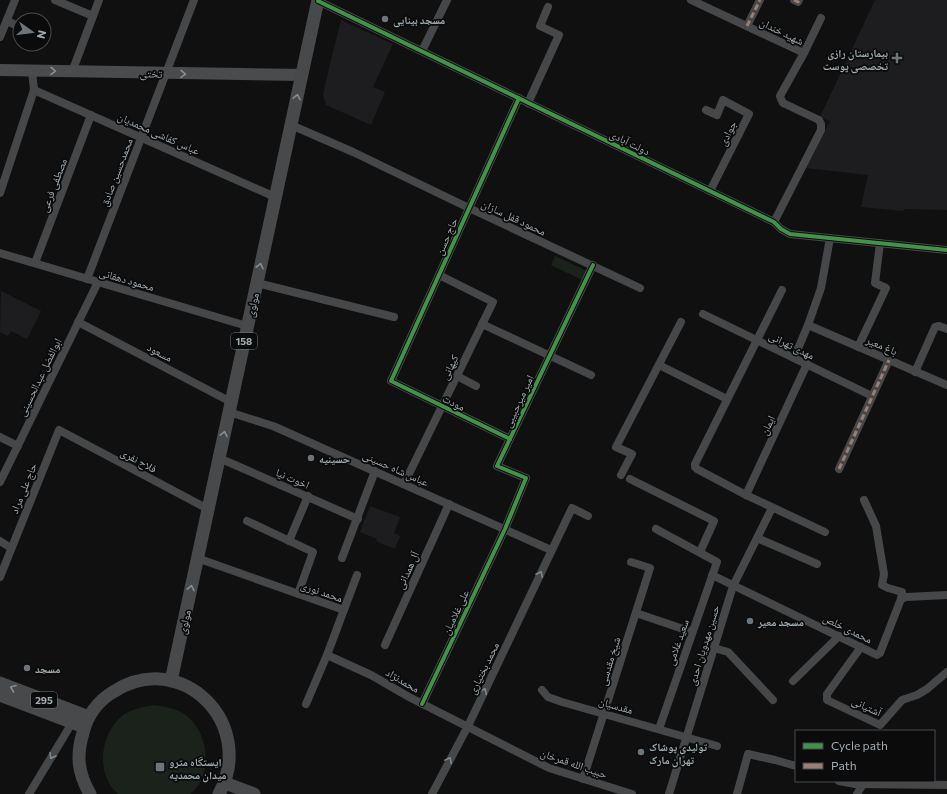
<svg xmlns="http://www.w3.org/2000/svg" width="947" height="794" font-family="Commissioner,'Noto Naskh Arabic',sans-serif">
<rect width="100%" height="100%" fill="#101011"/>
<!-- built -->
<g fill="#1d1d1f">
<path d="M 875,0 L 947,0 L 947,210 L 905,209 L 903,211 L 861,207 L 868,175 L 805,168 L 830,121 L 820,117 Z"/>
<path d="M 341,20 L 393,44 L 373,87 L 385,92 L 371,125 L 326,105 L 323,95 L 329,68 Z"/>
<path d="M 1,291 L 41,311 L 27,339 L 11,331 L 8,336 L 0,332 Z"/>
<path d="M 370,506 L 400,517 L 394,533 L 400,536 L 395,549 L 376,541 L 377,539 L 360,532 Z"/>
</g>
<!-- green -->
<g fill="#1b211b">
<path d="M 555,256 L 587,271 L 582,280 L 551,265 Z"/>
<path d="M 154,705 C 166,707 176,708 186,715 C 209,733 214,776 190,794 L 118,794 C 95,774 100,734 122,716 C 131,709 143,707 154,705 Z"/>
</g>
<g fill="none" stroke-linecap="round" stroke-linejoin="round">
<!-- street -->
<g stroke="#454749" stroke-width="8">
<path d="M 55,0 L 93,16"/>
<path d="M 691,0 L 804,53 L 780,96 L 781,99 L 783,103 L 819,120 L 821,124 L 821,130 L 774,222"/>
<path d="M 794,0 L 798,2 L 799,0"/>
<path d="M 318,1 L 774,222 L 781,229 L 790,234 L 947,250"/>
<path d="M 7,21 L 20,27"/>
<path d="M 747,26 L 760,0"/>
<path d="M 0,37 L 15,0"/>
<path d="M 422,51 L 447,0"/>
<path d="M 804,53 L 821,18"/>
<path d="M 72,72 L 99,0"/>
<path d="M 34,90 L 275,197"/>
<path d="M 528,103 L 559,35 L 540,26 L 548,7"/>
<path d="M 706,110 L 717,115 L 723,100 L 749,114 L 710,191"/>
<path d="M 291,125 L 353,152 L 469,208 L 640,288"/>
<path d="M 0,193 L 34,90 L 32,71"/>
<path d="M 0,253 L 247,326"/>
<path d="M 35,263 L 91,115"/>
<path d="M 87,279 L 194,0"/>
<path d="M 257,283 L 394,317"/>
<path d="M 782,290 L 695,464 L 695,467 L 697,469 L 746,495 L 825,532"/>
<path d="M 703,314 L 872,396"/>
<path d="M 78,322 L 231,402"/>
<path d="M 482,324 L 591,375"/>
<path d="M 808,325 L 947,385"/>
<path d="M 858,347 L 886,288 L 875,283 L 880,243"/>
<path d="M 794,358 L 808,325 L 821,288 L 830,238"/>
<path d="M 659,365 L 727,399"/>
<path d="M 915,372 L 935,327 L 939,326 L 947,329"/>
<path d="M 457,376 L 476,386"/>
<path d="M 229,412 L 273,426 L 551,550"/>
<path d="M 0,437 L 18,446"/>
<path d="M 510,439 L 391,381 L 519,98"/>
<path d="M 219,458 L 358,519"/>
<path d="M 839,469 L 889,360"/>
<path d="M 621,475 L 632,454 L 616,447 L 681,322"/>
<path d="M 630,479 L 714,521 L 700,552"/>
<path d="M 0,482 L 98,282"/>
<path d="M 404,484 L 493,302 L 439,275"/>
<path d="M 746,495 L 807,364"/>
<path d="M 247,521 L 313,552 L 298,594"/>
<path d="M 656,529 L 717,562 L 659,729"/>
<path d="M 757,538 L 817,564"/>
<path d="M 0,541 L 11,548"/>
<path d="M 289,541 L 308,496"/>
<path d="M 197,558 L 344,610"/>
<path d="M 342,558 L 375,471"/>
<path d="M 712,575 L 877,655 L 880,653 L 901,599 L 902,592 L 888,588 L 882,585 L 884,574 L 876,526 L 864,500"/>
<path d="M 0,577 L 59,430 L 208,509"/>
<path d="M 901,599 L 906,597 L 947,595"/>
<path d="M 636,613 L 692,632"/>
<path d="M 385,645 L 449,504"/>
<path d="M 861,647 L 827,694 L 827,700 L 880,725 L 902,700 L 917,695 L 927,689 L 947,672"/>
<path d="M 714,648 L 728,652 L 773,700"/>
<path d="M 327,655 L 371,675 L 409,697 L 549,768 L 632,794"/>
<path d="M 793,681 L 839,636"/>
<path d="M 542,690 L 548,697 L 562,702 L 717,746"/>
<path d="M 306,704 L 327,655 L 357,575"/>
<path d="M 422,704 L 505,529 L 526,478 L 497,466 L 593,265"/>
<path d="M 583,779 L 650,568 L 631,562"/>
<path d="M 839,781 L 855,784 L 947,785"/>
<path d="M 29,794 L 72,723"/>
<path d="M 432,794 L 468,726 L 572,508 L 588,516"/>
<path d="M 669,794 L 733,586 L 772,508"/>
<path d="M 737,794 L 748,754 L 775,760 L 796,766"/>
<path d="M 857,794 L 863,784"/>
</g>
<!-- secondary -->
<path stroke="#494b4d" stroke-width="12" d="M 0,70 L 302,75"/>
<!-- primary -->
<g stroke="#47494b" stroke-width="13">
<path d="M 171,681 L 318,0"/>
<path d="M 0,683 L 89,717"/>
<path d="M 0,695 L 84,727"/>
<path d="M 225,783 L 254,794"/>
<path d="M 90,794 C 78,773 76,756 83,733 C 87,716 98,701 113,692 C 181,648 257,723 219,794"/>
</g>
<!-- quiet -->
<g stroke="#9b7d72" stroke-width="3" stroke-dasharray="6 3" stroke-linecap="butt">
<path d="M 794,0 L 798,2 L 799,0"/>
<path d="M 747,26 L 760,0"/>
<path d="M 839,469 L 889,360"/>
</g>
<!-- cycleway casing -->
<g stroke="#0b0b0c" stroke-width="6">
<g id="cycleway">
<path d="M 318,1 L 774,222 L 781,229 L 790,234 L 947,250"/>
<path d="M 510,439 L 391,381 L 519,98"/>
<path d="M 422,704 L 505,529 L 526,478 L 497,466 L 593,265"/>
</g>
</g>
<!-- cycleway -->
<use href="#cycleway" stroke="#419447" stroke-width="4"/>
</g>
<!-- one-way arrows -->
<defs><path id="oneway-chevron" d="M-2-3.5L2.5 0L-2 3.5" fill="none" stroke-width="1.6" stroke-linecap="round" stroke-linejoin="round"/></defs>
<g stroke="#868f94">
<use href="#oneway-chevron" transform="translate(53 71) rotate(1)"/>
<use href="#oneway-chevron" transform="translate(183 74) rotate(1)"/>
</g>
<g stroke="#858e93">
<use href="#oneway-chevron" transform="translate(297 97) rotate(-78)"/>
<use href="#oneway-chevron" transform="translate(260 266) rotate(-78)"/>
<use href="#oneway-chevron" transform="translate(224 434) rotate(-78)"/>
<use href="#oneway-chevron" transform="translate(191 588) rotate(-78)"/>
<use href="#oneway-chevron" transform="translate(13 688) rotate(-159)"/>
</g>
<g stroke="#80898d">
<use href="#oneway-chevron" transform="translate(540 574) rotate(-64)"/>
<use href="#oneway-chevron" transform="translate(484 691) rotate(-64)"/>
<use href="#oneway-chevron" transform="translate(52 756) rotate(121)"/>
<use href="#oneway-chevron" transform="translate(449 760) rotate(-62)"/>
</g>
<!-- markers -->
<g fill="#6e757a" stroke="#0b0b0c" stroke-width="1.5">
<circle cx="385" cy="19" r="4"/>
<path d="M895 52h4v4h4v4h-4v4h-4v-4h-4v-4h4z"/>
<circle cx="311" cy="458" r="4"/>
<circle cx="750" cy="621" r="4"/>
<circle cx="27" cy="668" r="4"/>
<circle cx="641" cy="752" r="4"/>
<rect x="155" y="762" width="10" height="10" rx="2"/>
</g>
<g text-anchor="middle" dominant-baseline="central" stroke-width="3.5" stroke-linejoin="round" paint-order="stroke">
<!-- shield labels -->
<g fill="#0b0b0c" stroke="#737c80" stroke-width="1">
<rect x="231" y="333" width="26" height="16" rx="3"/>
<rect x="31" y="692" width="26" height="16" rx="3"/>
</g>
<g font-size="10" font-weight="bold" fill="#a0acb2">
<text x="244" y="341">158</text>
<text x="44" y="700">295</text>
</g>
<!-- poi labels -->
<g font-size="11" font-weight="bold" fill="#a0acb2" stroke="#0b0b0c" text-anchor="start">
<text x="393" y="19">مسجد بینایی</text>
<text x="888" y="52" text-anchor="end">بیمارستان رازی<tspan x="888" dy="13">تخصصی پوست</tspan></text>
<text x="319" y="458">حسینیه</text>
<text x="758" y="621">مسجد معیر</text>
<text x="35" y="668">مسجد</text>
<text x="649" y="746">تولیدی پوشاک<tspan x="649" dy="13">تهران مارک</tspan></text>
<text x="169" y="761">ایستگاه مترو<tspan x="169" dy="13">میدان محمدیه</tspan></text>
</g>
<!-- street labels -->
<g font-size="11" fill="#a0acb2" stroke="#0b0b0c">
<text transform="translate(782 31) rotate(26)">شهید خندان</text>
<text transform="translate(151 73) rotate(1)">تختی</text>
<text transform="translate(159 133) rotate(24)">عباس کفاشی محمدیان</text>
<text transform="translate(727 133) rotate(-64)">جوادی</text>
<text transform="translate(630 142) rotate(26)">دولت آبادی</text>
<text transform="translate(116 172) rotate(-69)">محمدحسین صادق</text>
<text transform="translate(53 185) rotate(-69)">مصطفی فرعی</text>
<text transform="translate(514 217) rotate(25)">محمود قفل سازان</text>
<text transform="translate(446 236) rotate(-66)">حاج حسن</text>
<text transform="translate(127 279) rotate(16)">محمود دهقانی</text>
<text transform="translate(252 305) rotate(-78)">مولوی</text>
<text transform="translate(792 345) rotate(26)">مهدی تهرانی</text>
<text transform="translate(882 345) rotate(23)">باغ معیر</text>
<text transform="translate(160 352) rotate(28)">مسعود</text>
<text transform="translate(449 367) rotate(-64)">کیهانی</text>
<text transform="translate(39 377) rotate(-64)">ابوالفضل عبدالحسینی</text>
<text transform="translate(518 401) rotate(-65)">امیر میرحبیبی</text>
<text transform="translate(454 402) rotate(26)">مودت</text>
<text transform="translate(767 425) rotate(-65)">ایمان</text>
<text transform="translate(139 460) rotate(28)">فلاح نفری</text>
<text transform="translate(396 468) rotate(24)">عباس شاه حسینی</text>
<text transform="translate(293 478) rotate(23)">اخوت نیا</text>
<text transform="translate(23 488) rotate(-68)">حاج علی مراد</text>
<text transform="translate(407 570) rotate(-65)">آل همدانی</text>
<text transform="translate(322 591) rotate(19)">محمد نوری</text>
<text transform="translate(455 612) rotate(-65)">علی غلامیان</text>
<text transform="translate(184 622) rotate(-78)">مولوی</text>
<text transform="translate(848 628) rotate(26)">محمدی خلص</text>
<text transform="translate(677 642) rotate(-71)">سعید غلامی</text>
<text transform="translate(703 645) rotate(-73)">حسین مهدویان احدی</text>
<text transform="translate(609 661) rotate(-73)">شیخ مقدسی</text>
<text transform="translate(483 668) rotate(-64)">محمد بختیاری</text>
<text transform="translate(403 680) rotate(30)">محمدنژاد</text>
<text transform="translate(616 705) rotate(16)">مقدسیان</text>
<text transform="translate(867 706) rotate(25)">آشتیانی</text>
<text transform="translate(574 763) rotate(19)">حبیب الله قمرخان</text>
</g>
</g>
<!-- legend -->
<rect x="795" y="730" width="140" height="52" fill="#0b0b0c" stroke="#474b4e"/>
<rect x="803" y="743" width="20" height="6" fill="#419447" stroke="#474b4e"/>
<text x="831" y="750" font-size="12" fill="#a0acb2">Cycle path</text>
<rect x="803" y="763" width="20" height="6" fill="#9b7d72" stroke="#474b4e"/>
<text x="831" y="770" font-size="12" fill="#a0acb2">Path</text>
<!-- north arrow -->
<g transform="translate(32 32) rotate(104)"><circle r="19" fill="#0b0b0c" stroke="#474b4e"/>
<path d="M0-3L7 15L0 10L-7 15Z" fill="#6e757a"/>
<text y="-6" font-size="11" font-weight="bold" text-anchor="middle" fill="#a0acb2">N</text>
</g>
</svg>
